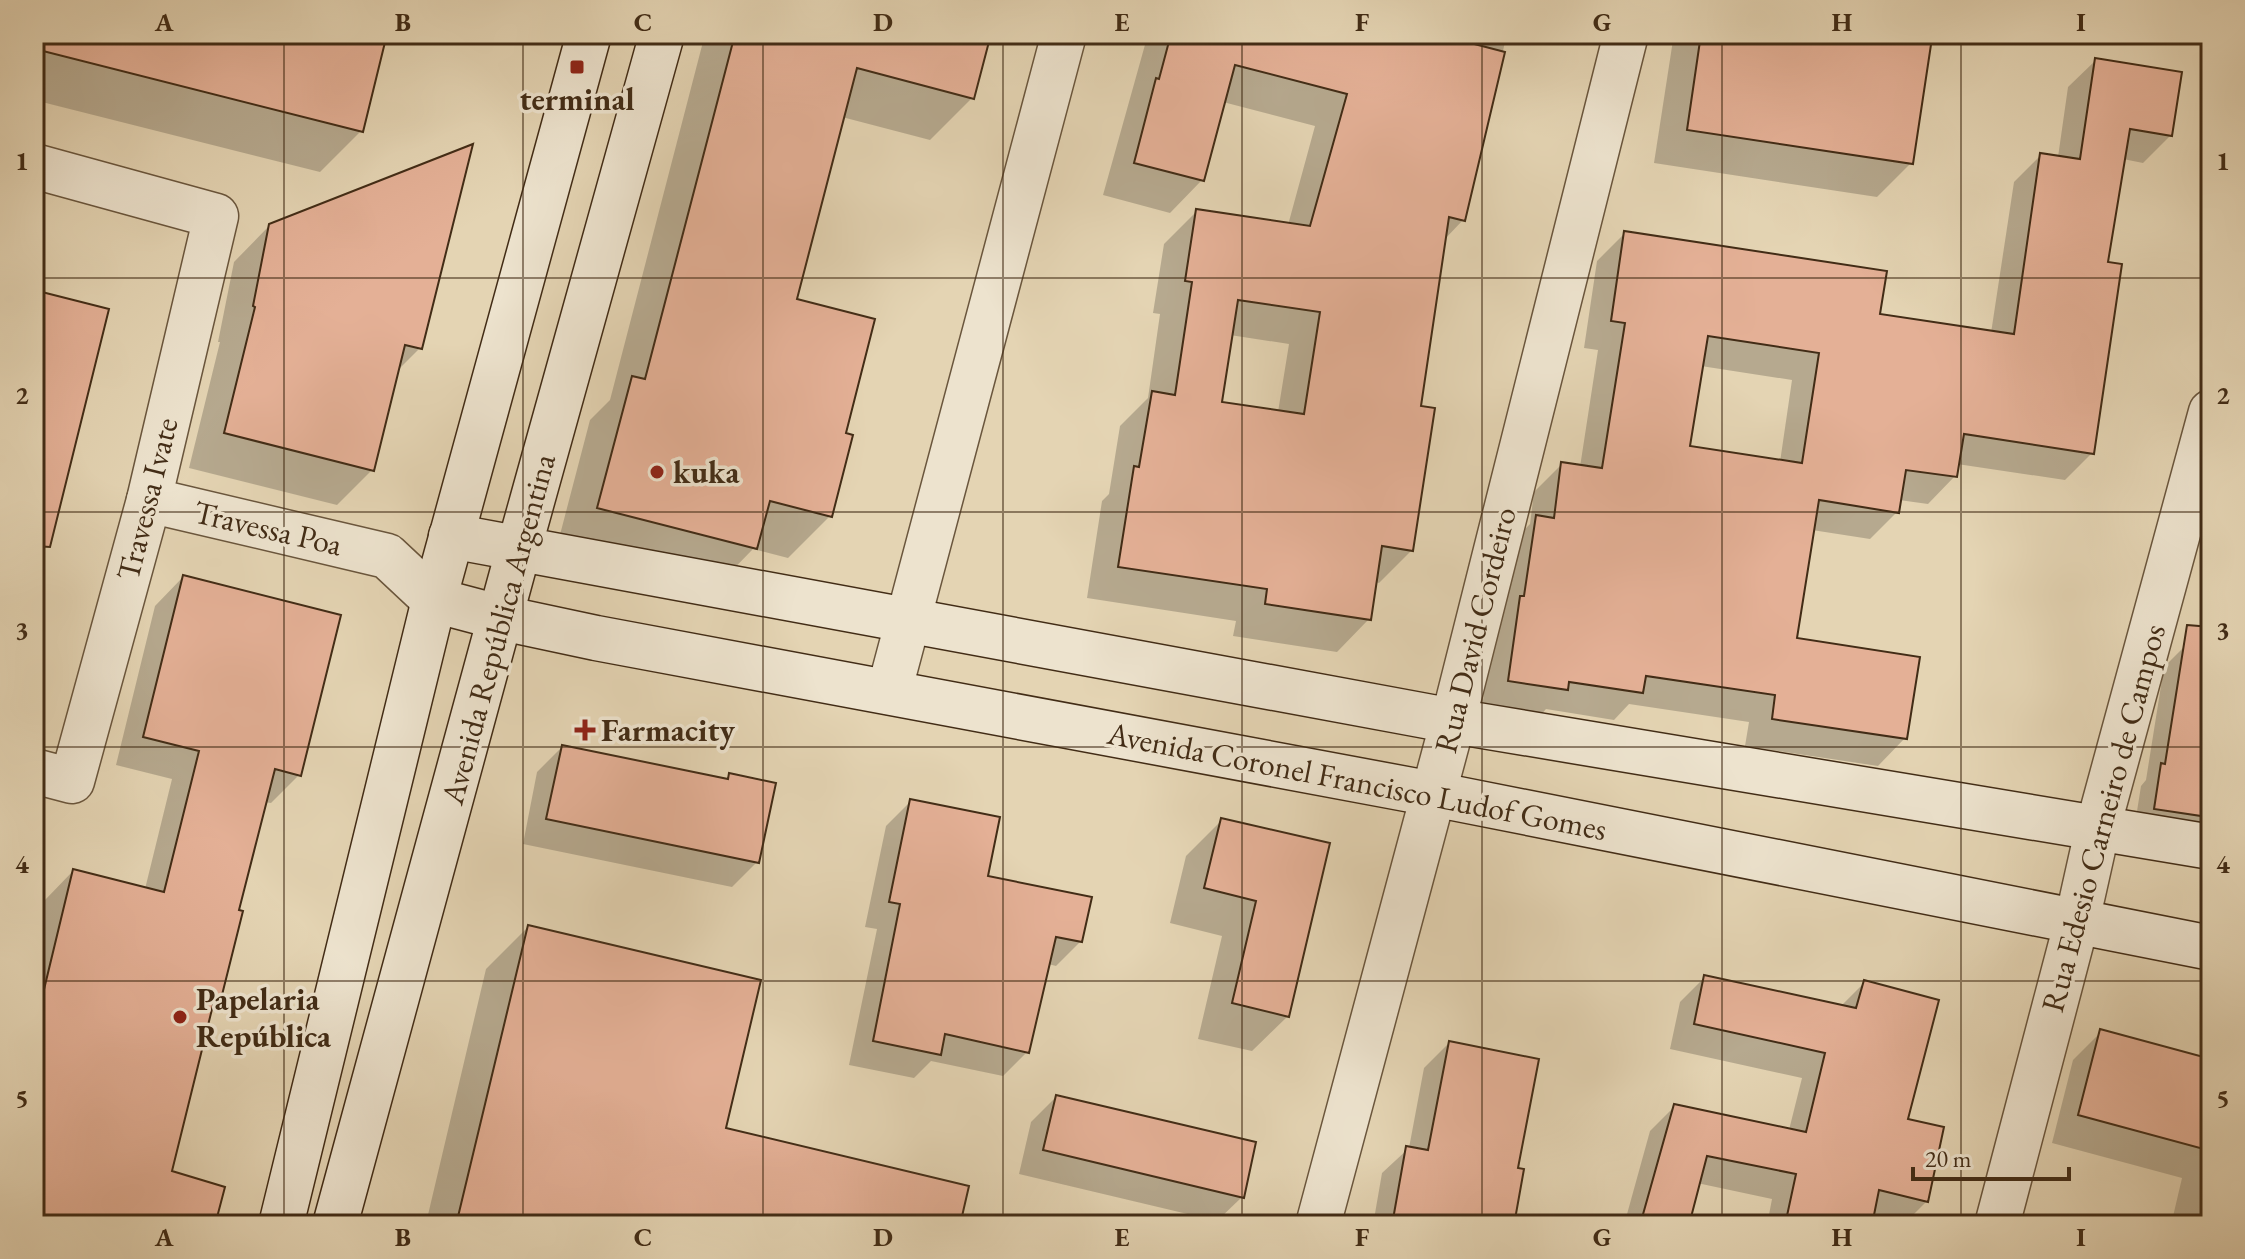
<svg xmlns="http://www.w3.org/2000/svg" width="2245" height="1259" font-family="'EB Garamond',serif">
<rect width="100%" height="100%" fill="#e4d4b3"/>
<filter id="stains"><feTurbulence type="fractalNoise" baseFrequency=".0025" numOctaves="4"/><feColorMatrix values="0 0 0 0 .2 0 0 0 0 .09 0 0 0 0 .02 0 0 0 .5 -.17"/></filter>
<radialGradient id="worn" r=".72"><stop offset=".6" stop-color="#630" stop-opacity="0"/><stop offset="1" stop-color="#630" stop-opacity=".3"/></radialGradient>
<!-- shadow -->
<g fill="#0003" fill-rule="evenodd">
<path d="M 34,34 L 385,34 L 361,131 L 320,172 L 34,100 Z"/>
<path d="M 705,34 L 989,34 L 972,98 L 930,140 L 842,117 L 795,301 L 844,435 L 830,516 L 788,558 L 753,549 L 713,590 L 556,550 L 590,420 L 610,400 Z"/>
<path d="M 1148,34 L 1510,34 L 1506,38 L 1463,220 L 1444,240 L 1418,408 L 1412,550 L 1379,583 L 1375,582 L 1369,619 L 1337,652 L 1233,636 L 1236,621 L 1087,598 L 1102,501 L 1109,494 L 1120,426 L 1148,398 L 1160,314 L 1153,313 L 1164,244 L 1196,212 L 1288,225 L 1315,126 L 1223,102 L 1202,180 L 1170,213 L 1103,195 ZM 1230,335 L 1289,344 L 1278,412 L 1220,403 Z"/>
<path d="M 1679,34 L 1892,34 L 1911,163 L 1877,197 L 1654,163 L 1673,40 Z"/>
<path d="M 2096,60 L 2171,135 L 2143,163 L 2123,159 L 2106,264 L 2092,453 L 2065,480 L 1957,464 L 1955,476 L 1928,504 L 1899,500 L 1897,512 L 1870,539 L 1812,530 L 1795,640 L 1905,738 L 1878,766 L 1745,746 L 1749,722 L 1629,704 L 1614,720 L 1546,709 L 1539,717 L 1482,708 L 1493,626 L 1509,545 L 1530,524 L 1534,492 L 1562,464 L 1580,467 L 1598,350 L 1584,348 L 1597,261 L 1625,233 L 1878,316 L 1991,333 L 2014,182 L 2041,155 L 2058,157 L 2068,87 ZM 1701,366 L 1792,380 L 1780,462 L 1688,448 Z"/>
<path d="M 270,225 L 420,348 L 397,371 L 372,470 L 337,505 L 189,468 L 220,342 L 218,342 L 234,262 Z"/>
<path d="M 183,577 L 299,775 L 271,803 L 264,802 L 237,911 L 219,998 L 210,1007 L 170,1173 L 213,1225 L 34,1225 L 34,945 L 45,900 L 73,871 L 145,889 L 172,779 L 116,765 L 155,606 Z"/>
<path d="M 2185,646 L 2211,650 L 2211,783 L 2206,817 L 2185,837 L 2134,830 L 2141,786 L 2146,780 L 2164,667 Z"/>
<path d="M 562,747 L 725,780 L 730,776 L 757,862 L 732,887 L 523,844 L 537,772 Z"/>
<path d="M 911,801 L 986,877 L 1081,941 L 1056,966 L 1048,964 L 1027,1052 L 1003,1076 L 931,1061 L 914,1078 L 849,1065 L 877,929 L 865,927 L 886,826 Z"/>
<path d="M 1222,820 L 1328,844 L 1288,1016 L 1252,1051 L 1198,1039 L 1222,936 L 1170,923 L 1186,856 Z"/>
<path d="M 528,927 L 724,1130 L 958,1225 L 421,1225 L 427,1219 L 486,969 Z"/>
<path d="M 1705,977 L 1840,1007 L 1864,983 L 1906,1120 L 1926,1202 L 1903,1225 L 1872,1219 L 1870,1225 L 1767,1225 L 1772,1199 L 1697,1183 L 1687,1225 L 1624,1225 L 1650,1131 L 1675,1106 L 1789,1130 L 1802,1078 L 1670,1049 L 1680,1002 Z"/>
<path d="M 2101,1032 L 2211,1062 L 2211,1225 L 2171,1225 L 2182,1178 L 2052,1143 L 2073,1060 Z"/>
<path d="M 1449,1043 L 1515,1169 L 1512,1221 L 1531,1225 L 1373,1225 L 1382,1173 L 1409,1148 L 1424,1068 Z"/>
<path d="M 1056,1097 L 1242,1197 L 1217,1221 L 1019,1174 L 1031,1122 Z"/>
</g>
<!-- building -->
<g fill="#e4b096" stroke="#422c16" stroke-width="2" fill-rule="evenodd">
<path d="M 37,34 L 387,34 L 363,132 L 35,49 Z"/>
<path d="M 735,34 L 991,34 L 974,99 L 857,68 L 797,299 L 875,319 L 846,433 L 853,435 L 832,517 L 770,501 L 757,549 L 597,508 L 632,376 L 645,379 Z"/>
<path d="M 1171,34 L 1436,34 L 1505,52 L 1465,221 L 1449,217 L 1421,406 L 1435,408 L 1413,551 L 1382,546 L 1371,620 L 1265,604 L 1267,589 L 1118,567 L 1134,466 L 1139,467 L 1152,391 L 1175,395 L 1192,282 L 1185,281 L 1196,209 L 1310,226 L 1347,94 L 1235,65 L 1204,181 L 1134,163 L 1156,78 L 1159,79 ZM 1238,300 L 1320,312 L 1304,414 L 1222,402 Z"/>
<path d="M 1701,34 L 1905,34 L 1932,38 L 1913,164 L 1687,130 Z"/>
<path d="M 2095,58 L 2182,72 L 2172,136 L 2130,129 L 2108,262 L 2122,264 L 2094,454 L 1964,434 L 1957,477 L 1906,470 L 1899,513 L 1819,500 L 1797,638 L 1920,657 L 1907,739 L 1772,719 L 1775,695 L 1646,676 L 1643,693 L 1569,682 L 1568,690 L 1508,681 L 1520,596 L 1524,596 L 1536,515 L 1554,518 L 1561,462 L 1602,468 L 1625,323 L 1611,321 L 1624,231 L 1887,271 L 1880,314 L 2014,334 L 2040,153 L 2080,159 ZM 1708,336 L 1819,353 L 1802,463 L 1690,446 Z"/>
<path d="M 473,144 L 422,349 L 405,345 L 374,471 L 224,433 L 255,307 L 253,306 L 269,224 Z"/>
<path d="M 34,290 L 109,309 L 50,547 L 34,546 Z"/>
<path d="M 183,575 L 341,615 L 301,776 L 275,769 L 239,910 L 243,911 L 221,999 L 215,997 L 172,1171 L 225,1187 L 215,1225 L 34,1225 L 34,1031 L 73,869 L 164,892 L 199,751 L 143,737 Z"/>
<path d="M 2187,625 L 2211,627 L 2211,796 L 2208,817 L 2154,809 L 2161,763 L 2165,764 Z"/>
<path d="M 562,745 L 728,779 L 729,773 L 776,783 L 759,863 L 546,819 Z"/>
<path d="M 910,799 L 1000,817 L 988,876 L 1092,897 L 1082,942 L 1056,937 L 1029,1053 L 945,1034 L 941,1055 L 873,1041 L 900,904 L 889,902 Z"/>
<path d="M 1221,818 L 1330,843 L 1289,1017 L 1232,1003 L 1256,901 L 1204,888 Z"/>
<path d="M 528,925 L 761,980 L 726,1128 L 969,1186 L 960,1225 L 456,1225 Z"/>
<path d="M 1704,975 L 1856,1008 L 1864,980 L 1939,1000 L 1908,1119 L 1944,1127 L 1928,1202 L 1879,1190 L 1872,1225 L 1785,1225 L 1796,1174 L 1707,1156 L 1689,1225 L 1640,1225 L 1674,1104 L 1806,1132 L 1825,1053 L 1694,1024 Z"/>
<path d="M 2100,1029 L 2211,1059 L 2211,1151 L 2078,1115 Z"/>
<path d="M 1449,1041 L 1539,1059 L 1518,1168 L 1524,1169 L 1514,1225 L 1392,1225 L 1406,1146 L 1428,1150 Z"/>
<path d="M 1056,1095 L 1256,1142 L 1244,1198 L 1043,1150 Z"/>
</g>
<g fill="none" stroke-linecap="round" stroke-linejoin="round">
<!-- street casing -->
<g stroke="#6a563d" stroke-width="47">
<g id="street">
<path d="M 34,166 L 216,216 L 149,500 L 72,781 L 34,771"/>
<path d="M 149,500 L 387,556 L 434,600"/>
<path d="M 889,692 L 1064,34"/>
<path d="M 1318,1225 L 1453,721 L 1626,34"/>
<path d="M 1997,1225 L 2077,921 L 2098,827 L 2211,412"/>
</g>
</g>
<!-- secondary casing -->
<g stroke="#422c16" stroke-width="47">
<g id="secondary">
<path d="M 451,536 L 1453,721 L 2211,847"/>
<path d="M 434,600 L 502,618 L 596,638 L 1433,794 L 2211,948"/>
<path d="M 281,1225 L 434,600 L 589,34"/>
<path d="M 335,1225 L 519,548 L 662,34"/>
</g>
</g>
<!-- street -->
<use href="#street" stroke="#ede3ce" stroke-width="44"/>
<!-- secondary -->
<use href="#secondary" stroke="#ede3ce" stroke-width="44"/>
</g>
<!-- grid -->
<path fill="none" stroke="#422c16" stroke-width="2" stroke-opacity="0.55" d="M 284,34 L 284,1225M 523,34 L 523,1225M 763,34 L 763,1225M 1003,34 L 1003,1225M 1242,34 L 1242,1225M 1482,34 L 1482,1225M 1722,34 L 1722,1225M 1961,34 L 1961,1225M 34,278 L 2211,278M 34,512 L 2211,512M 34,747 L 2211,747M 34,981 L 2211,981"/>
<!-- markers -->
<g fill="#8f2418" stroke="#ede3ce" stroke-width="3">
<rect x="569" y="59" width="16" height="16" rx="4"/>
<circle cx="657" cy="472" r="8"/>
<path d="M581 718h8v8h8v8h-8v8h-8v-8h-8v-8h8z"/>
<circle cx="180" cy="1017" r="8"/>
</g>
<g text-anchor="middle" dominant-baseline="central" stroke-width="7" stroke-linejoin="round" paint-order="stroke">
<!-- poi labels -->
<g font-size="32" font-weight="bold" fill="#422c16" stroke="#ede3ce" text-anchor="start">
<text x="577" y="99" text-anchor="middle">terminal</text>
<text x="673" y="472">kuka</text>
<text x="601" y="730">Farmacity</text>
<text x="196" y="999">Papelaria<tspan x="196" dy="37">República</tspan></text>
</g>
<!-- street labels -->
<g font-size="32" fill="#422c16" stroke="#ede3ce">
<text transform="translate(147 499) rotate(-76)">Travessa Ivate</text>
<text transform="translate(268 528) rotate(13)">Travessa Poa</text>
<text transform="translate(498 629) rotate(-75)">Avenida República Argentina</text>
<text transform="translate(1475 630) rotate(-76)">Rua David Cordeiro</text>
<text transform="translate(1357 781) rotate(11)">Avenida Coronel Francisco Ludof Gomes</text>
<text transform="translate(2103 818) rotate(-75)">Rua Edesio Carneiro de Campos</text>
</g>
</g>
<!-- margin -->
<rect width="2245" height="1259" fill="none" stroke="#e4d4b3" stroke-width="88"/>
<!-- scale -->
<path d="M1913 1167v12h156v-12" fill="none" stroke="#422c16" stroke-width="4"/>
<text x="1925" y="1167" font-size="24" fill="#422c16" stroke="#ede3ce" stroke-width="6" paint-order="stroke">20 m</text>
<rect x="44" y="44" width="2157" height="1171" fill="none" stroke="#422c16" stroke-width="3"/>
<g font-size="26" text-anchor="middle" font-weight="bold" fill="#422c16">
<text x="164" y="31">A</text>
<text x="403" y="31">B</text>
<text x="643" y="31">C</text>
<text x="883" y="31">D</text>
<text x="1122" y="31">E</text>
<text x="1362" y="31">F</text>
<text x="1602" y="31">G</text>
<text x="1842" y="31">H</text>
<text x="2081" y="31">I</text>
<text x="22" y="170">1</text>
<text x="2223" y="170">1</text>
<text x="22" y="404">2</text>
<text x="2223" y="404">2</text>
<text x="22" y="639">3</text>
<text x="2223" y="639">3</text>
<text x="22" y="873">4</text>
<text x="2223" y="873">4</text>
<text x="22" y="1107">5</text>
<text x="2223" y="1107">5</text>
<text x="164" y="1246">A</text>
<text x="403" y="1246">B</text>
<text x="643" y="1246">C</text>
<text x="883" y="1246">D</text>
<text x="1122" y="1246">E</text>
<text x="1362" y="1246">F</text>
<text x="1602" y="1246">G</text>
<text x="1842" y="1246">H</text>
<text x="2081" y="1246">I</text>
</g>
<rect width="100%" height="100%" filter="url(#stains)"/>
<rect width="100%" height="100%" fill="url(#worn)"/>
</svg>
